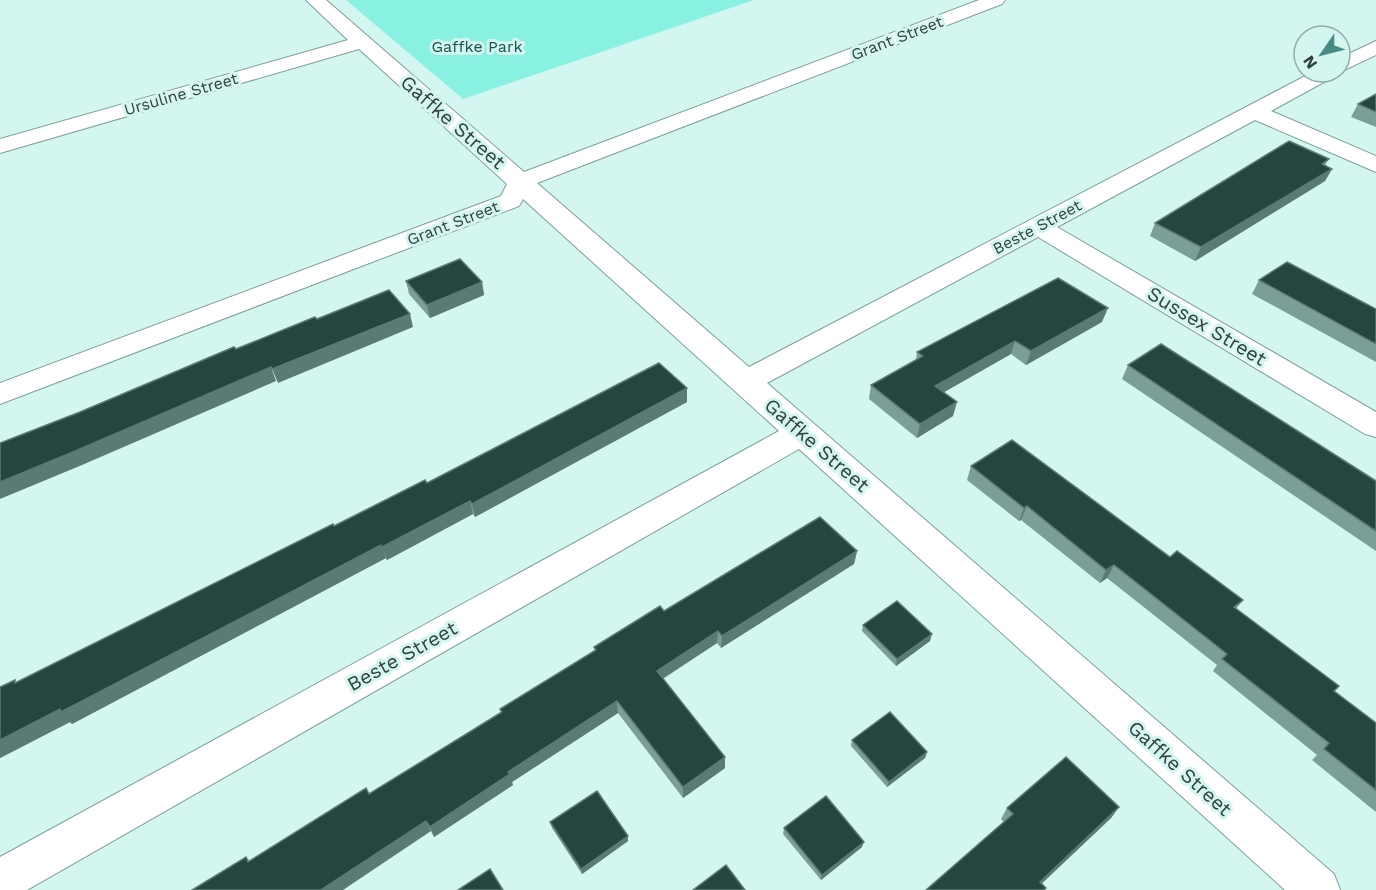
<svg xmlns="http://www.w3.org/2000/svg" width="1376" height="890" font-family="'Work Sans',sans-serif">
<rect width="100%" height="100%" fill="#d3f6f0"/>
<!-- green -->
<path fill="#89f1e1" d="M 346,0 L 754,0 L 463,99 Z"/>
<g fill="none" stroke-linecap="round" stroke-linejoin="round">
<!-- street casing -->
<g stroke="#7e9f99" stroke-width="2">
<g id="street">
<path d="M 306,0 L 326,0 L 524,172 L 979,0 L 1005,0 L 1002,4 L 537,183 L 749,367 L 1313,72 L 1338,72 L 1335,76 L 1271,111 L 1376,156 L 1376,172 L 1255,120 L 1057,227 L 1376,412 L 1376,437 L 1365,434 L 1038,237 L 767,383 L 1334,874 L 1340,890 L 1285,890 L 799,449 L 27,890 L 0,890 L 0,857 L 779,431 L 523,199 L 519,206 L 0,404 L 0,383 L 501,196 L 507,184 L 359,49 L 0,153 L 0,139 L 348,40 Z"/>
<path d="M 1376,41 L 1376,55 L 1340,72 L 1340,58 Z"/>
</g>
</g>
<!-- street -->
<use href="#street" fill="#fff" fill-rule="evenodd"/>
</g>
<!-- wall -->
<g fill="#7c9e98">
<path d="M 1376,94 L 1376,127 L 1351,117 L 1358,104 Z"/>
<path d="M 1329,159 L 1325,165 L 1332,169 L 1325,181 L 1195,261 L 1150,236 L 1155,223 Z"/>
<path d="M 1259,280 L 1376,309 L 1376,362 L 1252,294 Z"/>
<path d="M 406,281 L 482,282 L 484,295 L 430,318 L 409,294 Z"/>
<path d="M 1102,322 L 1026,365 L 1011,354 L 944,392 L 953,416 L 917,438 L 869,399 L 871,385 L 916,360 L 917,352 Z"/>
<path d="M 1128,365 L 1376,481 L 1376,551 L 1122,379 Z"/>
<path d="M 687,388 L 687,402 L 475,517 L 473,514 L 387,560 L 386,558 L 72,724 L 70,722 L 0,758 L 0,687 L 17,682 L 334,526 Z"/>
<path d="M 971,466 L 1170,557 L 1243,600 L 1236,609 L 1334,691 L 1376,723 L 1376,812 L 1312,760 L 1317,755 L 1213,671 L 1217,665 L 1107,578 L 1100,583 L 1021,520 L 1019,521 L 967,480 Z"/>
<path d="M 857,551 L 854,564 L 721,648 L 717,643 L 663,679 L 725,757 L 725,768 L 683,798 L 618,713 L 512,782 L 513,785 L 434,837 L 431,831 L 192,890 L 246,857 L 250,861 L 369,794 L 501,712 L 500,709 L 595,651 L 594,647 Z"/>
<path d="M 863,625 L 930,641 L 896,666 L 862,631 Z"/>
<path d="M 852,740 L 927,752 L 925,758 L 887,787 L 851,746 Z"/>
<path d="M 1119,807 L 1111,818 L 1041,884 L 1004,822 L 1001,819 L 1007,808 Z"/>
<path d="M 550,822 L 628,841 L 582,874 L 552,828 Z"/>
<path d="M 784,828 L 862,847 L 821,880 L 783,834 Z"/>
</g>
<!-- shaded-wall -->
<g fill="#5a7a75">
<path d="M 1332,169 L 1325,181 L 1195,261 L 1201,247 Z"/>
<path d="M 482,282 L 484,295 L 430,318 L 427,305 Z"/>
<path d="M 1108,308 L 1102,322 L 1026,365 L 1031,351 Z"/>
<path d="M 410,314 L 413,327 L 278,383 L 272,369 Z"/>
<path d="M 1015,341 L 1011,354 L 932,399 L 935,386 Z"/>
<path d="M 271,367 L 276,381 L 82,465 L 0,499 L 0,482 Z"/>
<path d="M 687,388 L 687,402 L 475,517 L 472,504 Z"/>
<path d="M 957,402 L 953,416 L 917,438 L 920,424 Z"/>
<path d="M 470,501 L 473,514 L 387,560 L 382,547 Z"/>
<path d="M 1027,506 L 1021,520 L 1019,521 L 1024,508 Z"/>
<path d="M 381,545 L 386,558 L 72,724 L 70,722 L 0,758 L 0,740 Z"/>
<path d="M 857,551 L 854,564 L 721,648 L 722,636 Z"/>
<path d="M 1114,565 L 1107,578 L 1100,583 L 1106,570 Z"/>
<path d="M 718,631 L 717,643 L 657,682 L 657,671 Z"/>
<path d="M 932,634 L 930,641 L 896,666 L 897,659 Z"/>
<path d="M 617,701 L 618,713 L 512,782 L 513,785 L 434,837 L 430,827 L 508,772 Z"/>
<path d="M 927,752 L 925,758 L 887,787 L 889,782 Z"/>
<path d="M 725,757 L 725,768 L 683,798 L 683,787 Z"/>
<path d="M 1119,807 L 1111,818 L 1035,890 L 1040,882 Z"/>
<path d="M 426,821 L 431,831 L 343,890 L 321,890 Z"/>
<path d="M 628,836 L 628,841 L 582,874 L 581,869 Z"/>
<path d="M 864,842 L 862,847 L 821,880 L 822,875 Z"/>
</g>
<!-- building -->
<g fill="#264540" stroke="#5a7a75" stroke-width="1.5">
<path d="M 1376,94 L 1376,112 L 1358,104 Z"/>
<path d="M 1289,141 L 1329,159 L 1322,164 L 1332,169 L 1201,247 L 1155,223 Z"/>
<path d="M 460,259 L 482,282 L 427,305 L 406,281 Z"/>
<path d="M 1287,262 L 1376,309 L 1376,344 L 1259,280 Z"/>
<path d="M 1058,278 L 1108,308 L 1031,351 L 1015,341 L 935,386 L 957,402 L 920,424 L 871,385 L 923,356 L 917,352 Z"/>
<path d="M 389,290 L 410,314 L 272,369 L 271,367 L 73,452 L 0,482 L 0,443 L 80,412 L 234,347 L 236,349 L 315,317 L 317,319 Z"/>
<path d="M 1161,344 L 1376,481 L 1376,531 L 1128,365 Z"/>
<path d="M 659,363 L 687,388 L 472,504 L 470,501 L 382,547 L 381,545 L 61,712 L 60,709 L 0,740 L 0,687 L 15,680 L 15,683 L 333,524 L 334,526 L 425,480 L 427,483 Z"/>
<path d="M 1012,440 L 1170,557 L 1177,551 L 1243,600 L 1234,607 L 1339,686 L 1334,691 L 1376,723 L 1376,790 L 1324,749 L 1329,743 L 1222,659 L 1227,654 L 1114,565 L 1106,570 L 1027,506 L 1024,508 L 971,466 Z"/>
<path d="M 820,517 L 857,551 L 722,636 L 718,631 L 657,671 L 725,757 L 683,787 L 617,701 L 508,772 L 510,774 L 430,827 L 426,821 L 321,890 L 192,890 L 246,857 L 248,862 L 366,788 L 369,794 L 502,712 L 500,709 L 596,650 L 594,647 L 660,606 L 664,611 Z"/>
<path d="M 897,601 L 932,634 L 897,659 L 863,625 Z"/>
<path d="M 890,712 L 927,752 L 889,782 L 852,740 Z"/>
<path d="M 1066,757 L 1119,807 L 1040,882 L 1046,888 L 1044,890 L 926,890 L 1013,814 L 1007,808 Z"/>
<path d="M 597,791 L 628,836 L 581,869 L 550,822 Z"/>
<path d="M 826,796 L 864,842 L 822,875 L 784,828 Z"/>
<path d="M 726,865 L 745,890 L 693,890 Z"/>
<path d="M 490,869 L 503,890 L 458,890 Z"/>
</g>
<g text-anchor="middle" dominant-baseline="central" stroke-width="6" stroke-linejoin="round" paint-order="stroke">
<!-- far-street labels -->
<g font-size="16" fill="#32403e" stroke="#d3f6f0">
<text transform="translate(897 38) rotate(-21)">Grant Street</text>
<text transform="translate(181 94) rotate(-16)">Ursuline Street</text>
<text transform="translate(453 223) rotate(-21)">Grant Street</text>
<text transform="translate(1037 227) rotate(-28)">Beste Street</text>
</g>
<!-- far-park labels -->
<g font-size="16" fill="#18524a" stroke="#d3f6f0">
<text x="477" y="46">Gaffke Park</text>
</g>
<!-- street labels -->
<g font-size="20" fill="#32403e" stroke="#d3f6f0">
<text transform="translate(453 122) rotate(41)">Gaffke Street</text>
<text transform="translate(1207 326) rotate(31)">Sussex Street</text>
<text transform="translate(817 445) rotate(41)">Gaffke Street</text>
<text transform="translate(402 656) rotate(-29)">Beste Street</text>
<text transform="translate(1180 768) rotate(42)">Gaffke Street</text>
</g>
</g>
<!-- north arrow -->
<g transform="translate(1322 54) rotate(235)"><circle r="28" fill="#d3f6f0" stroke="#93ada9" stroke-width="1.5"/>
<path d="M0-4.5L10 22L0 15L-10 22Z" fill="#478c82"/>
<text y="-9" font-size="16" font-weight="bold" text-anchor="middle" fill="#32403e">N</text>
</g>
</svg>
